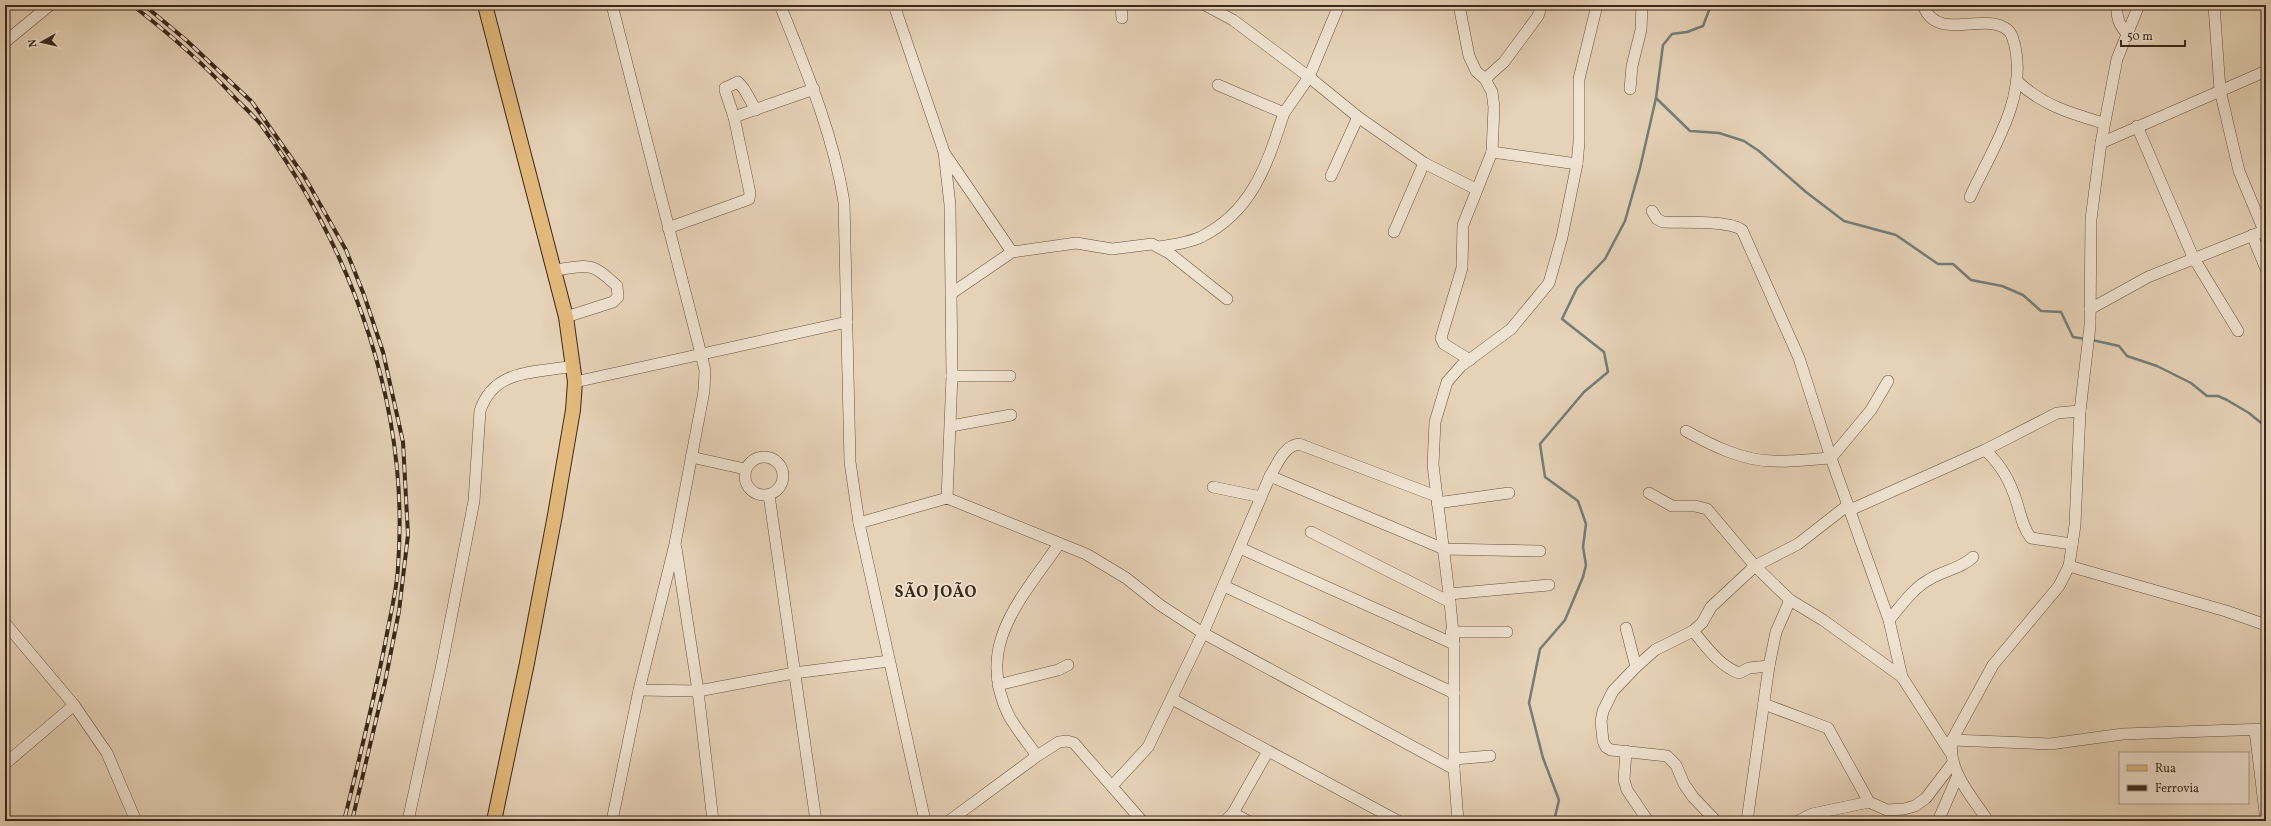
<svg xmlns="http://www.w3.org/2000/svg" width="2271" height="826" font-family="Vollkorn,serif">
<rect width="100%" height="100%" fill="#e6d2b7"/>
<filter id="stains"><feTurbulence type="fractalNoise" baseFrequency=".005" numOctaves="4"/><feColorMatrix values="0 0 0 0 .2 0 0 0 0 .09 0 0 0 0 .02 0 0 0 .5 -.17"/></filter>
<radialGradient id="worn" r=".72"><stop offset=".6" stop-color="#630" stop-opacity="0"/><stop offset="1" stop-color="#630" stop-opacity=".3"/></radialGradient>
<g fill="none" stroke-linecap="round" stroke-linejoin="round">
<!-- stream -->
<g stroke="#737d78" stroke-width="2.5">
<path d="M 1656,98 L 1690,131 L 1719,133 L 1744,141 L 1759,151 L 1806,192 L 1844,221 L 1896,235 L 1938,264 L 1953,264 L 1971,280 L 2002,286 L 2023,295 L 2041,311 L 2061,312 L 2073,337 L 2085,339"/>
<path d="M 2092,340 L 2119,346 L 2127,356 L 2157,366 L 2191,383 L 2207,396 L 2218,396 L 2227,400 L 2249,413 L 2266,427"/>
<path d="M 1554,821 L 1559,800 L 1543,758 L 1529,703 L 1540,649 L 1565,620 L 1583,577 L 1586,565 L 1583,547 L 1586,524 L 1578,501 L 1545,477 L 1540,444 L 1584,392 L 1608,372 L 1604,352 L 1562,319 L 1577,288 L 1605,259 L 1625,221 L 1640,168 L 1656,98 L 1663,45 L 1672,34 L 1687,32 L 1703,26 L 1711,5"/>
</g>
<!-- minor casing -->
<g stroke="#655240" stroke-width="12">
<g id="minor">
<path d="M 612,5 L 705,370 L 704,391 L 675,544 L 639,690 L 612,821"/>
<path d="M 780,5 C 806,70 833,133 844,202 L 850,462 L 859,523 L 925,821"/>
<path d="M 894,5 L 944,152 L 950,205 L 952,376 L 947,498"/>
<path d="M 1121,5 L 1122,18"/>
<path d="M 1205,5 L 1233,20 L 1309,77 L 1358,117 L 1424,163 L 1476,189"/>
<path d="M 1459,5 L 1469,56 L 1476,71 L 1485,79 L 1492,92 L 1494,107 L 1492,152 L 1463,225 L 1462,268 L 1441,338 L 1444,344 L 1470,360"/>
<path d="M 1923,5 C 1936,42 1983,13 2005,28 C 2012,32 2013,39 2015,46 C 2027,100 1991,151 1970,197"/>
<path d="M 2117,5 C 2116,18 2119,24 2127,34"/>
<path d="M 2214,5 L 2220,90 L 2239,171 L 2264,231"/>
<path d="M 5,42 L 50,5"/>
<path d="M 1485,79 L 1504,62 L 1538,16 L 1540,10 L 1539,5"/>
<path d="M 2018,82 C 2044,106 2070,113 2103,123"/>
<path d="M 1218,85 L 1284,113 L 1309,77 L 1339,5"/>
<path d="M 1630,89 L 1632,66 L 1641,30 L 1642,5"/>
<path d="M 734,117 L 725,90 L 725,88 L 738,82 L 744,89 L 756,110"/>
<path d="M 2137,126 L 2193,257 L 2238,331"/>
<path d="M 2101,143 L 2117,59 L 2139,5"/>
<path d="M 1492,152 L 1577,164"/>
<path d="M 945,154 L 1012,252"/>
<path d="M 1331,176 L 1358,117"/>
<path d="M 1652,211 L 1657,219 L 1663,222 C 1681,223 1729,220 1742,230 L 1799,358 L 1831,458 L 1889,620 L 1902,677 L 1950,752"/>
<path d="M 668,228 L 749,199 L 750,193 L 734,117 L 814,89"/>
<path d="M 1394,232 L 1424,163"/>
<path d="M 2252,235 L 2266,269"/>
<path d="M 1159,247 C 1173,245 1188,243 1201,237 C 1253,211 1267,164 1284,113"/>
<path d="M 554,270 C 589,266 590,260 617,286 L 618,297 L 613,302 L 566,317"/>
<path d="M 952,293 L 1012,252 L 1076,243 L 1112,249 L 1152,244 L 1169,253 L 1227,299"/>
<path d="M 2090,309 L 2148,277 L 2266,230"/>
<path d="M 952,376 L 1010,376"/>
<path d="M 575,382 L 847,322"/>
<path d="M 951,426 L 1011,415"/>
<path d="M 1686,431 C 1711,445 1743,461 1773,461 C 1792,462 1812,459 1831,458 L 1871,410 L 1888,381"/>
<path d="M 1985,450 C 2002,466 2010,481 2017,503 C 2021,516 2023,528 2031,538 L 2072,544"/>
<circle cx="764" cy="476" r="19"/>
<path d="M 691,457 L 745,469"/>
<path d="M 1270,476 L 1444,549 L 1540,551"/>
<path d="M 1213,487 L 1261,497"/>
<path d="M 1649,493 L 1672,506 L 1695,506 L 1707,509 L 1755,566 L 1790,600 L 1823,620 L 1902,677"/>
<path d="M 769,495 L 816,821"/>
<path d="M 1437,503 L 1509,493"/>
<path d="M 1850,510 L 1985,450 L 2057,413 L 2080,411"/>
<path d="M 859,523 L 947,498 L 1086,554 L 1126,578 L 1160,605 L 1203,633 L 1454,769"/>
<path d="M 1311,532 L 1450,602"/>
<path d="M 676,548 L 698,691 L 713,821"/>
<path d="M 1240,548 L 1454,644"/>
<path d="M 2069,566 L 2226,611 L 2266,625"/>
<path d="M 1224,586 L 1454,693"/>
<path d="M 1449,594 L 1549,585"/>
<path d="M 1889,620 C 1901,606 1913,588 1930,579 C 1944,570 1961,569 1973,557"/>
<path d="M 5,623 L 74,705 L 107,753 L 136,821"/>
<path d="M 1626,628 L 1636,667"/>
<path d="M 1693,631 C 1707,647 1718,665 1739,673 L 1749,668 L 1769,666"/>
<path d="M 1451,632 L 1507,632"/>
<path d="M 998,685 L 1058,670 L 1068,665"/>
<path d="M 639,690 L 698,691 L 794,673 L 889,661"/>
<path d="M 1172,699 L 1398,821"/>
<path d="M 1764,704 L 1828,728 L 1869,802 L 1887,810 L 1904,809 L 1915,806 L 1926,798 L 1952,764"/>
<path d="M 2255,730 L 2266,821"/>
<path d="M 1952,740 L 2050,744 L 2123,734 L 2266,729"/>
<path d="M 1626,751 L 1624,780 L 1627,790 L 1648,821"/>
<path d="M 1037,756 C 1028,743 1017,730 1009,716 C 974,646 1021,599 1059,544"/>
<path d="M 1454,759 L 1490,756"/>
<path d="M 5,764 L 74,705"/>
<path d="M 1112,786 L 1148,747 L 1203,633 L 1270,476 C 1278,463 1284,446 1299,444 L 1436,496"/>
<path d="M 1233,813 L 1268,751"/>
<path d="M 408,821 L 442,664 L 474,501 L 480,411 C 494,368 536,373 574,366"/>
<path d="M 949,821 L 1037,756 L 1059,742 L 1067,741 L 1074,743 L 1142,821"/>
<path d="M 1225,821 L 1233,813 L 1248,821"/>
<path d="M 1458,821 L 1454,769 L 1454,644 L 1450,602 L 1433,465 L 1435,422 L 1447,382 L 1461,366 L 1511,329 L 1549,283 L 1562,237 L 1577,164 L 1579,142 L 1579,79 L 1597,5"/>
<path d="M 1716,821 L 1693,797 L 1684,784 L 1676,765 L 1667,756 L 1611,750 L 1606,747 L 1603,741 L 1601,721 L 1603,711 L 1613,691 L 1636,667 L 1655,650 L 1693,631 L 1702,623 L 1711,607 L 1755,566 L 1798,544 L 1848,505"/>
<path d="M 1747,821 L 1769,666 L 1776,632 L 1790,600"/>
<path d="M 1798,821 L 1812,814 L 1869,802"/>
<path d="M 1938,821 L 1958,775"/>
<path d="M 1988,821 C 1972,797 1947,770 1952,740 L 1993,665 L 2059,586 L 2069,566 L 2075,525 L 2080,411 L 2090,326 L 2091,219 L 2101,143 L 2266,71"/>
</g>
</g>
<!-- major casing -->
<g stroke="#3a2819" stroke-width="16">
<path id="major" d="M 485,5 L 566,317 L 575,382 L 573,410 L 555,515 L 527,663 L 494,821"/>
</g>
<!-- minor -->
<use href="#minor" stroke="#efe2d0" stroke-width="11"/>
<!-- major -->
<use href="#major" stroke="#e3b97c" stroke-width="14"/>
<!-- rail casing -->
<g stroke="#3a2819" stroke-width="4">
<g id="rail">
<path d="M 132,5 C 170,34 205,65 237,100 C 245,108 255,117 262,126 C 354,253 410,409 398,567 C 397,590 390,615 386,639 C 374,700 359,760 344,821"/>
<path d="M 144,5 L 186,40 L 252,102 L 304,176 L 346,250 L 364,295 L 383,352 L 403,442 L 408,535 L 399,611 L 385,682 L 352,821"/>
</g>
</g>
<!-- rail -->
<use href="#rail" stroke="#efe2d0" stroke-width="2.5" stroke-dasharray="8" stroke-linecap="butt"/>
</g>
<g text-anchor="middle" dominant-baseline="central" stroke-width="3.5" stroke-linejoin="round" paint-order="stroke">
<!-- district labels -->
<g font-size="16" font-weight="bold" letter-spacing="1" fill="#3a2819" stroke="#efe2d0">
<text x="936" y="593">SÃO JOÃO</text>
</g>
</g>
<!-- margin -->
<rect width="2271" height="826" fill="none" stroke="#e6d2b7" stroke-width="20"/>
<rect x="6" y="6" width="2259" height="814" fill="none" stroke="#3a2819" stroke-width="2"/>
<rect x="10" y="10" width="2251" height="806" fill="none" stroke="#3a2819"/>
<!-- legend -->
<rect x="2119" y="752" width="130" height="52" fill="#efe2d0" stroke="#a79887"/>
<rect x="2127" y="765" width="20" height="6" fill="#e3b97c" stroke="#a79887"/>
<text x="2155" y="772" font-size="12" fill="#3a2819">Rua</text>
<rect x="2127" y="785" width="20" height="6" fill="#3a2819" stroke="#a79887"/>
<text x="2155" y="792" font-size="12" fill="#3a2819">Ferrovia</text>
<!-- north arrow -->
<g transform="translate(42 42) rotate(262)" stroke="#efe2d0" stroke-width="3" paint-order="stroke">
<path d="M0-3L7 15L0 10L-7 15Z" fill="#3a2819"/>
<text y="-6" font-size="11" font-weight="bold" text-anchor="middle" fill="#3a2819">N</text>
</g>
<!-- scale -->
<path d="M2121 40v6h64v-6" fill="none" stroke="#3a2819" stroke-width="2"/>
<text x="2127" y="40" font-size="12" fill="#3a2819" stroke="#efe2d0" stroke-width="3" paint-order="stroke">50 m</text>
<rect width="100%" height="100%" filter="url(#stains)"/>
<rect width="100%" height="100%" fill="url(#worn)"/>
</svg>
